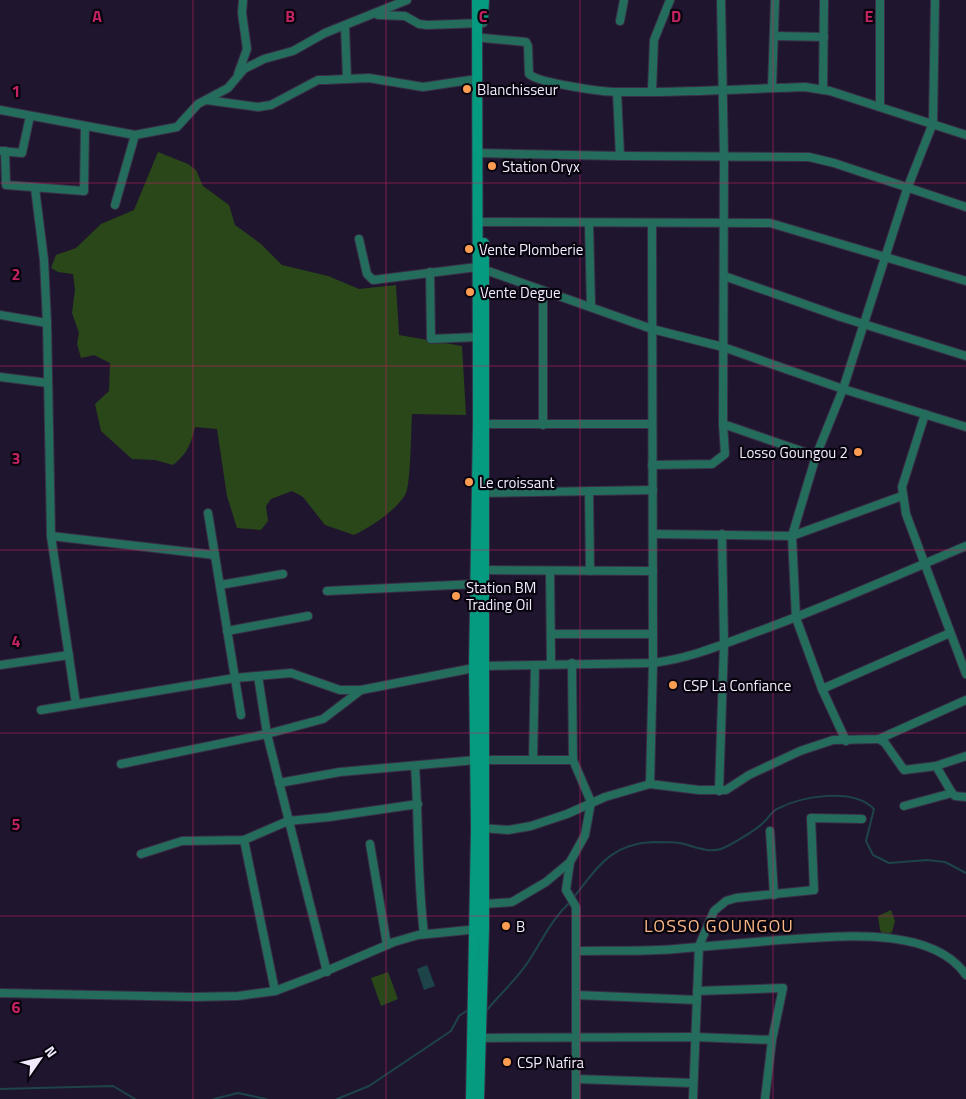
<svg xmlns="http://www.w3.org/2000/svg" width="966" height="1099" font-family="'Titillium Web',sans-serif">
<rect width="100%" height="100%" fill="#20152e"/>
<!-- green -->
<g fill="#294719">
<path d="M 158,152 L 188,164 L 196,170 L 203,186 L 229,205 L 235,225 L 261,244 L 282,265 L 328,276 L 359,289 L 396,285 L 399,335 L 462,346 L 466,415 L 412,414 C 411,428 411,487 405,495 C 394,512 372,526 354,535 L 325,525 L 303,497 L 292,491 L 271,499 L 266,506 L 268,521 L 261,530 L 237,528 L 227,496 L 217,429 L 195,427 C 191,444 187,454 173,465 L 155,460 L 132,459 L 101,431 L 95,404 L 109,391 L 110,363 L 94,355 L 81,358 L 77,344 L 79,333 L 72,313 L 75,290 L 73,274 L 58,272 L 51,268 L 56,255 L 76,248 L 101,224 L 134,210 Z"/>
<path d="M 891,910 L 895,921 L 892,932 L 884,936 L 880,930 L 878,916 Z"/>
<path d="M 388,972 L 398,999 L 381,1006 L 371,978 Z"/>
</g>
<!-- water -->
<path fill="#1d4449" d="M 427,965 L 435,986 L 424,990 L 417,969 Z"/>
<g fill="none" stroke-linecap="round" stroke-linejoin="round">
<!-- stream -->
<g stroke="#1d4449" stroke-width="2">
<path d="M 573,898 C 598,867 610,844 653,842 C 662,842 671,842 680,843 C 693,846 708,853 721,849 C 731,845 756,830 763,823 C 768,819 771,812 777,809 C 802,796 853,787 874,809 L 866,841 L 873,855 L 889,863 L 927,860 L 945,862 L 966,873"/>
<path d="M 487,1010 C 500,994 517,979 528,962 C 542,941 551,920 570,902"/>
<path d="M 0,1089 L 113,1086 L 135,1099"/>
<path d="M 214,1099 L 238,1093 L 266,1099"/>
<path d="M 337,1099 L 369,1086 L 451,1031 L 459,1016 L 468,1010"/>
</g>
<!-- minor casing -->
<g stroke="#392f47" stroke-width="10">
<g id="minor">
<path d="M 378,15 L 405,16 L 419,24 L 427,25 L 483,23"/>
<path d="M 620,21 L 624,0"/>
<path d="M 345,26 L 347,79"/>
<path d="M 775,36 L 824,37"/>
<path d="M 483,38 L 526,42 L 528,46 L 529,74 C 538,83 603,92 618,92 C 680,93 743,89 805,87 L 830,91 L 966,135"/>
<path d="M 238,74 L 247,49 L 242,13 L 243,0"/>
<path d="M 772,88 L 775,0"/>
<path d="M 652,90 L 654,40 L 670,0"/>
<path d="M 823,90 L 824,0"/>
<path d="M 617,92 L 620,156"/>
<path d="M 206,100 L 258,107 L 271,105 L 318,80 L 325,80 L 369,78 L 423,87 L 477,79"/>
<path d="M 880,107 L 880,0"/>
<path d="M 0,110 L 135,135 L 177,127 L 198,104 L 228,88 L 244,69 L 264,59 L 293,51 L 325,33 L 407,0"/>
<path d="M 0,151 L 22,153 L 30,116"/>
<path d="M 5,151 L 6,185 L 84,191 L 85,126"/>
<path d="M 477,153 L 620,156 L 809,157 L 834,163 L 966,207"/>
<path d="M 35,188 L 44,260 L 47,323 L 51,536 L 76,704"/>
<path d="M 115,205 L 135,135"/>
<path d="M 477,222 L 770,223 L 966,281"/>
<path d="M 589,224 L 591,306"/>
<path d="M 359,239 L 367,274 L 373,280 L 477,267 L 652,329 L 723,347 L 843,389 L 966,427"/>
<path d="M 430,272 L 431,339 L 477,337"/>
<path d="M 724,276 L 841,317 L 966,356"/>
<path d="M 0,315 L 47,323"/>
<path d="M 0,377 L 48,383"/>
<path d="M 925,414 L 902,487 L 906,514 L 966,674"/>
<path d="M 480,424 L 652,424"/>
<path d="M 723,424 L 816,456"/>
<path d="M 543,425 L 543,291"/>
<path d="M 652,465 L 712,464 L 725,454 L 723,424 L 724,157 L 721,0"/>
<path d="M 589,491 L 590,571"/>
<path d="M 480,493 L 653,490"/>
<path d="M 208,513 L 241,715"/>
<path d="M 653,534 L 792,536 L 902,496"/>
<path d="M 51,536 L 215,555"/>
<path d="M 485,570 L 653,571"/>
<path d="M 550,571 L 551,664"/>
<path d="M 220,585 L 283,574"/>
<path d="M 327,591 L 475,584"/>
<path d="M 227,631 L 308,616"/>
<path d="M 551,634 L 653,634"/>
<path d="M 0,665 L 69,655"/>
<path d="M 258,676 L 267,734 L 327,972"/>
<path d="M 822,689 L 950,633"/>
<path d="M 41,710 L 235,678 L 291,673 L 340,690 L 361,690 L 484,666 L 653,663 C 690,658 716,647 751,634 C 824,608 895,576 966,546"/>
<path d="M 879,739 L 885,743 L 904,770 L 936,766 L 966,756"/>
<path d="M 846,741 L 822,689 L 796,618 L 792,536 L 816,456 L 843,389 L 907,189 L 933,123 L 935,0"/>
<path d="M 533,760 L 535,665"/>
<path d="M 121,764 L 267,734 L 323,719 L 361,690"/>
<path d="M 415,766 C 419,822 417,878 424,934"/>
<path d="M 936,766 L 952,793 L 955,796 L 966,797"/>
<path d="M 279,783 L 340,772 L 476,760 L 573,760"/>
<path d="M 650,784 L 699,790 L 726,790 L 749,775 L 800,751 L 833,740 L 879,739 L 966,700"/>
<path d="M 719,791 L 724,644 L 722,534"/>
<path d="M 904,806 L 952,793"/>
<path d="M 481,828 L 508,830 L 531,826 L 567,814 L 605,797 L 650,784 L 653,663 L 652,224"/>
<path d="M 770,831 L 774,895"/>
<path d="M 244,840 L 275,991"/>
<path d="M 370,844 L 387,945"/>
<path d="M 141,854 L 182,841 L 244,840 L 288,821 L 329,817 L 418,804"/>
<path d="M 570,862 L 566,890 L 576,907 L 576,1099"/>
<path d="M 484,904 L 512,902 L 546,882 L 570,862 L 585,835 L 591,802 L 573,760 L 572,663"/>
<path d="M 576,951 C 609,950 642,952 675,949 C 710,946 745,943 780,940 C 834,937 931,924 966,975"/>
<path d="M 697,991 L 783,988 L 772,1040 L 765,1099"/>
<path d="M 0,993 L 194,997 L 238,996 L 275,991 L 317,975 L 394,942 L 418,935 L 479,929"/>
<path d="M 576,995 L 697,1000"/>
<path d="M 480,1038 L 695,1037 L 772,1040"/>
<path d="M 576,1079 L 693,1083"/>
<path d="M 693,1099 L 699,946 L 714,911 L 726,901 L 736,898 L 814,890 L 811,818 L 862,819"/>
</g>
</g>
<!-- secondary casing -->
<g stroke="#392f47" stroke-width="12">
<g id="secondary">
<path d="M 483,18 L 484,0"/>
<path d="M 471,1099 L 476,828 L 474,667 L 478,423 L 477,0"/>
<path d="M 479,1099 L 484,929 L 484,243"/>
</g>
</g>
<!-- minor -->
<use href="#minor" stroke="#246c5b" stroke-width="8"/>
<!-- secondary -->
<use href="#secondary" stroke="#059b80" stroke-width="10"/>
</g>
<!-- grid -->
<path fill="none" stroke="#c42363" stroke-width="1" stroke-opacity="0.55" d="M 193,0 L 193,1099M 386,0 L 386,1099M 580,0 L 580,1099M 773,0 L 773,1099M 0,183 L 966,183M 0,366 L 966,366M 0,550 L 966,550M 0,733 L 966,733M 0,916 L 966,916"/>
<!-- markers -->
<g fill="#fc9d52" stroke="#08040e" stroke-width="2">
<circle cx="467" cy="89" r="5"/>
<circle cx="492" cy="166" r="5"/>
<circle cx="469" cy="249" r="5"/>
<circle cx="470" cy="292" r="5"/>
<circle cx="858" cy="452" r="5"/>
<circle cx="469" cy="482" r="5"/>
<circle cx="456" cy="596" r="5"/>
<circle cx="673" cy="685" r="5"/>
<circle cx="506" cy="926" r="5"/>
<circle cx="507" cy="1062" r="5"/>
</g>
<g text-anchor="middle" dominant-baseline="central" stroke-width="4.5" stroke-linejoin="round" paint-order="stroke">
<!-- poi labels -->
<g font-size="15" fill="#f2ebfd" stroke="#08040e" text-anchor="start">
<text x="477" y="89">Blanchisseur</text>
<text x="502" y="166">Station Oryx</text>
<text x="479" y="249">Vente Plomberie</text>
<text x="480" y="292">Vente Degue</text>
<text x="848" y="452" text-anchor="end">Losso Goungou 2</text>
<text x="479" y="482">Le croissant</text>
<text x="466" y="587">Station BM<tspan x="466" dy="17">Trading Oil</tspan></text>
<text x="683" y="685">CSP La Confiance</text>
<text x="516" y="926">B</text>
<text x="517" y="1062">CSP Nafira</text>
</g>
<!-- quarter labels -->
<g font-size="18" letter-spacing="1" fill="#f9b686" stroke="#08040e">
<text x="719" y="925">LOSSO GOUNGOU</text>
</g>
</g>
<g font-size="16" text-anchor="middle" font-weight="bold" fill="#c42363" stroke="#08040e" stroke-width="4.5" stroke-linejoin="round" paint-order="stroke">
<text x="97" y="22">A</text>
<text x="290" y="22">B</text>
<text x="483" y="22">C</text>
<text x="676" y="22">D</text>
<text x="869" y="22">E</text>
<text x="16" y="97">1</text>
<text x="16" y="280">2</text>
<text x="16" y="464">3</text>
<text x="16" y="647">4</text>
<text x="16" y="830">5</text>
<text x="16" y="1013">6</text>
</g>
<!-- north arrow -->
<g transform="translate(40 1059) rotate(56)" stroke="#08040e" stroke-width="4" paint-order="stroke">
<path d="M0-4L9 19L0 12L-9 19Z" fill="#f2ebfd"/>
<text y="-8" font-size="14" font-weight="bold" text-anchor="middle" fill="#f2ebfd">N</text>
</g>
</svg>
